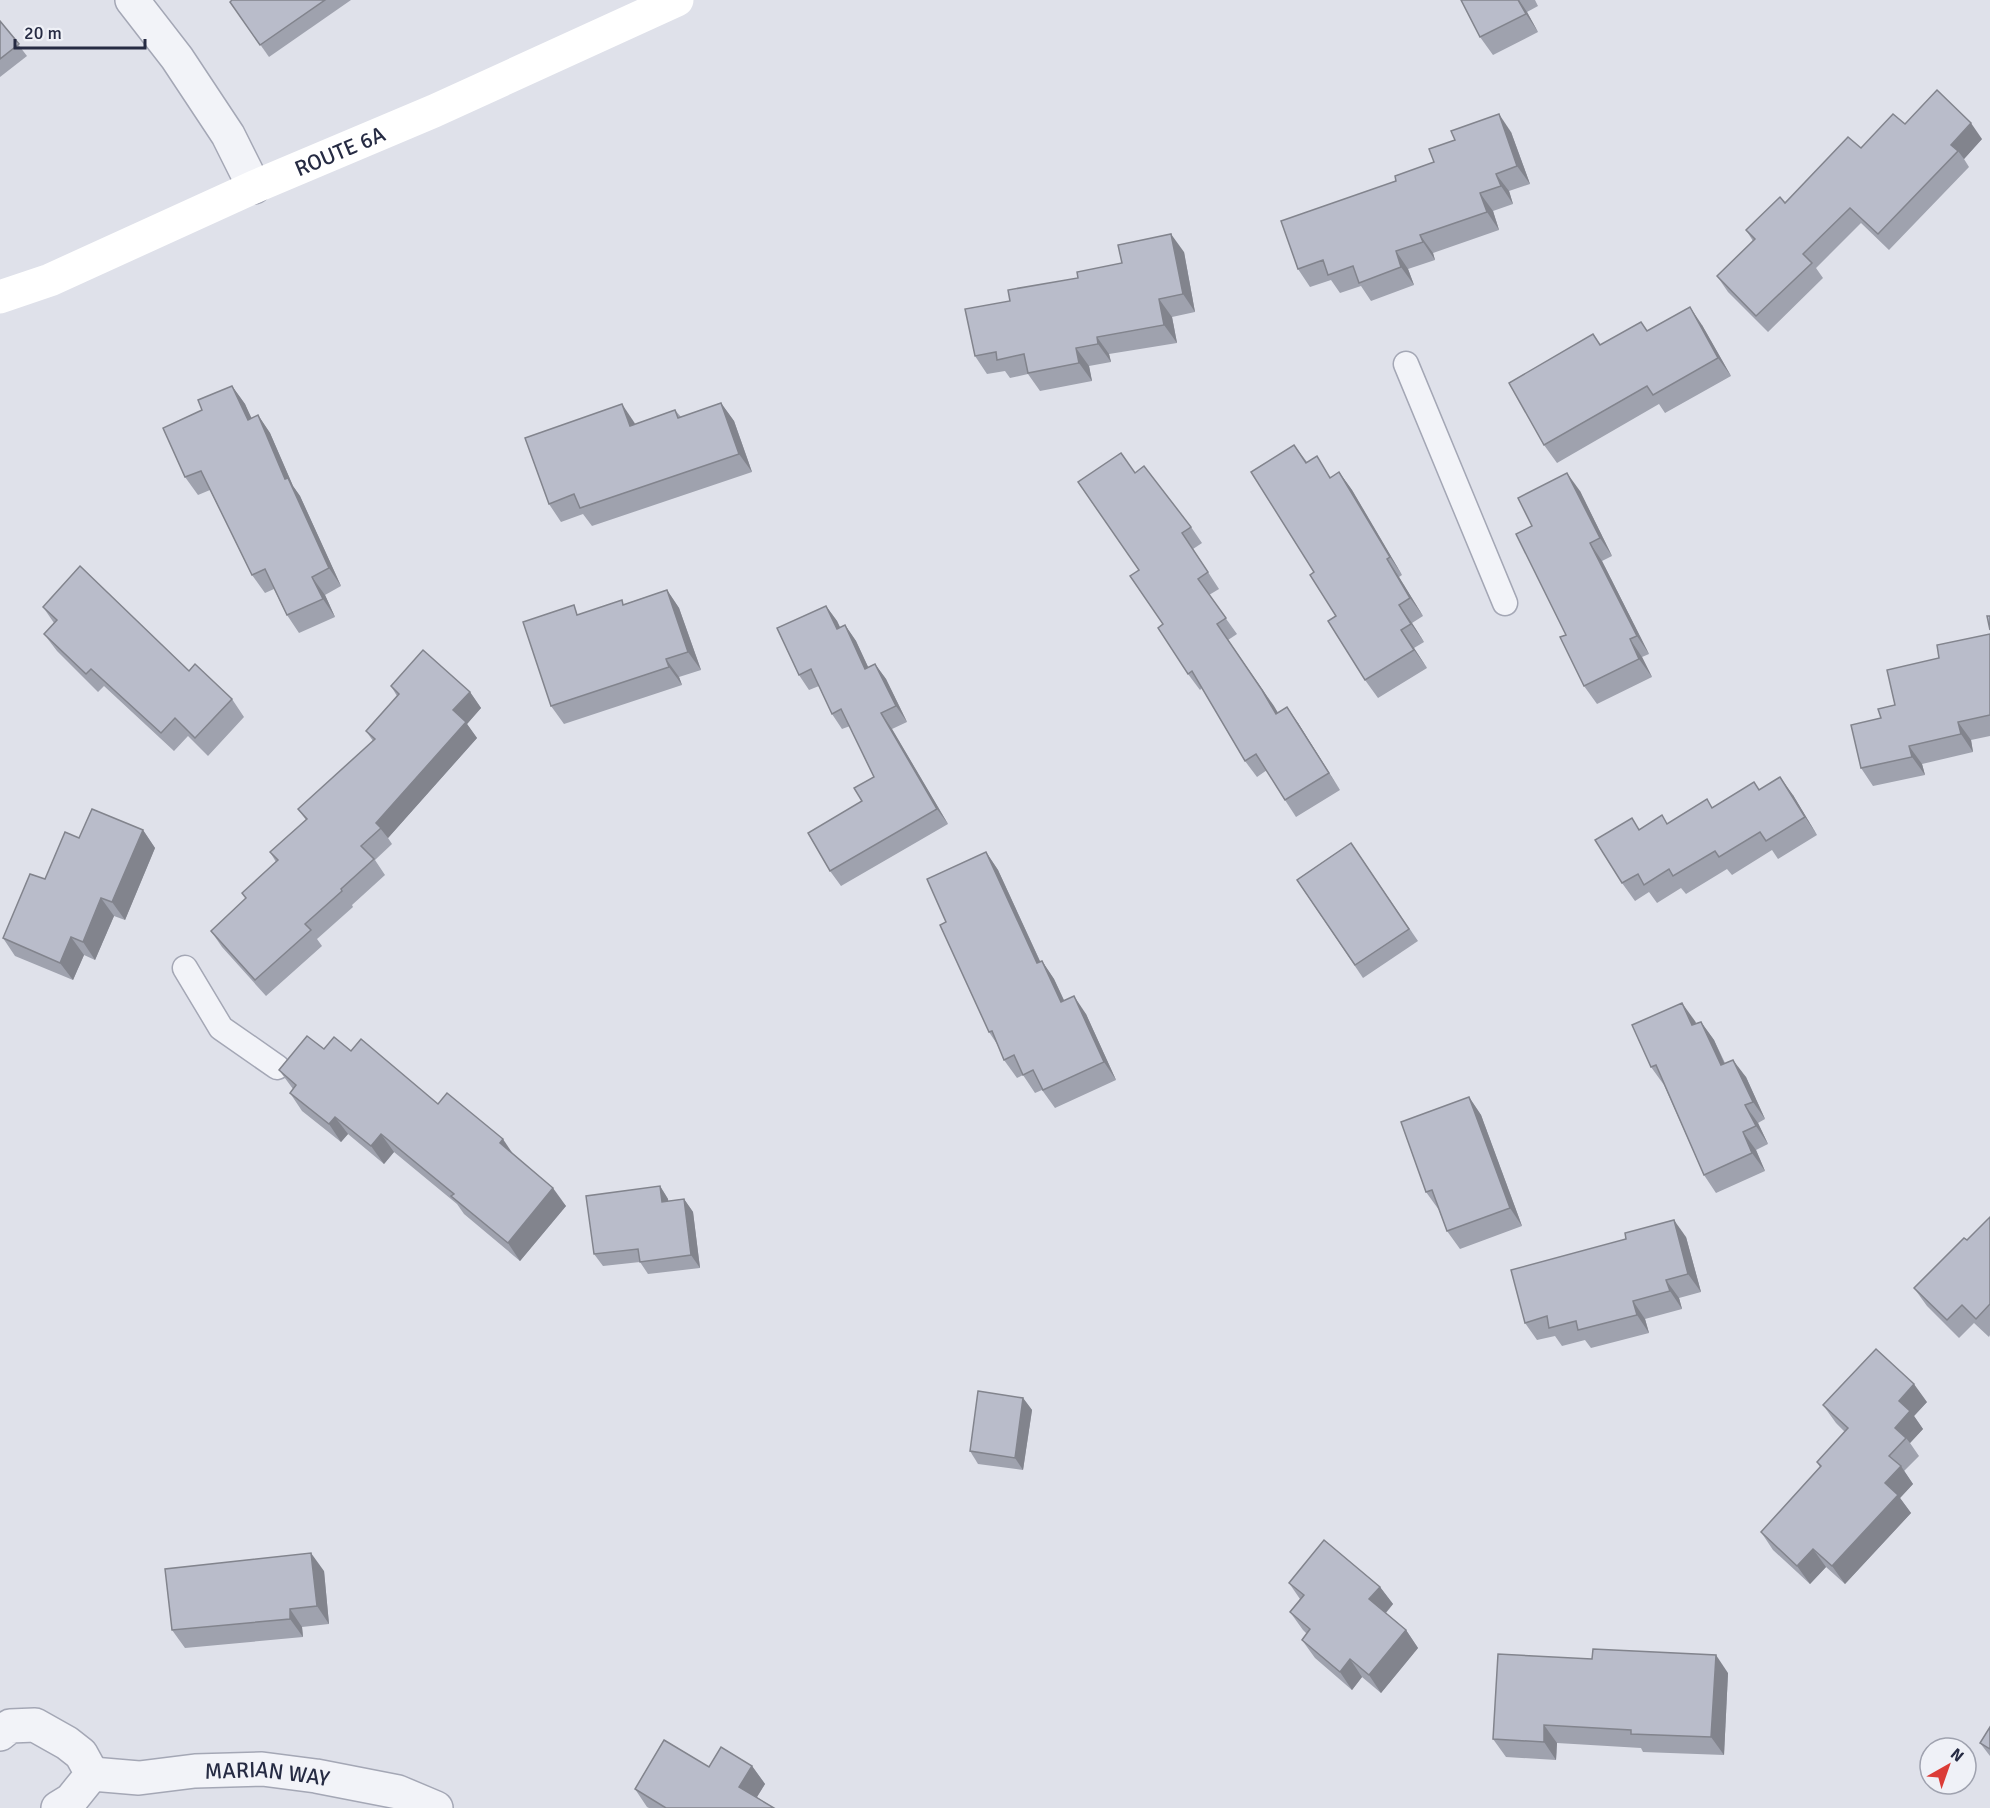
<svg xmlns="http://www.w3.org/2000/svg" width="1990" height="1808" font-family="Signika,sans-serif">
<rect width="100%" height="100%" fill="#dfe1ea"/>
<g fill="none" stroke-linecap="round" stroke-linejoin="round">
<!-- lane casing -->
<g stroke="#a4a7b5" stroke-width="27">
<g id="lane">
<path d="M 1406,364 L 1505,603"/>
<path d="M 185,968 L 221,1028 L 277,1067"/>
</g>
</g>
<!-- street casing -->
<g stroke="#a4a7b5" stroke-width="36">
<g id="street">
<path d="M 132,0 L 177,58 L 228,135 L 254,187"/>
<path d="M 0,1734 L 10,1726 L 35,1725 L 67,1743 L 81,1754 L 92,1774 L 71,1800 L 58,1808"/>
<path id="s1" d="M 92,1774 L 139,1778 L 195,1771 L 262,1769 L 316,1776 L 398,1792 L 436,1808"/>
</g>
</g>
<!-- lane -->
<use href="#lane" stroke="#f2f3f8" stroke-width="24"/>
<!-- street -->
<use href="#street" stroke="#f2f3f8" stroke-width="33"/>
<!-- secondary -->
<path stroke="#fff" stroke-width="33" id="s2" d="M 0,297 L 50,280 L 254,187 L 434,111 L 677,0"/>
</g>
<!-- wall -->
<g fill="#9fa2ae">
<path d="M 232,0 L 351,0 L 269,57 L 230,2 Z"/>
<path d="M 1461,0 L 1535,0 L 1538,6 L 1527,12 L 1538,32 L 1493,55 L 1480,37 Z"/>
<path d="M 0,21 L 27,56 L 0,77 Z"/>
<path d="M 1905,124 L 1982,139 L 1964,159 L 1969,167 L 1889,250 L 1861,223 L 1816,268 L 1823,278 L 1768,332 L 1728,292 L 1717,276 L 1753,241 L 1746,230 L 1861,148 Z"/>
<path d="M 1511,132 L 1530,184 L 1509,191 L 1513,204 L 1493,211 L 1499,230 L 1433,253 L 1435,260 L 1408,269 L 1414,285 L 1371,301 L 1361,286 L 1340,293 L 1331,280 L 1310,287 L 1298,269 L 1396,181 Z"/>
<path d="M 1184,252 L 1195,312 L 1172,317 L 1177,343 L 1109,354 L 1111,362 L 1089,366 L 1092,381 L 1040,391 L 1028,374 L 1010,378 L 1005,371 L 987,374 L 975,356 L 1010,301 L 1078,278 Z"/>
<path d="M 1702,325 L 1731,376 L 1665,413 L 1659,404 L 1557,463 L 1544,445 L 1593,334 L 1601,345 L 1648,331 Z"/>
<path d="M 232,386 L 245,404 L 251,419 L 258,415 L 270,433 L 293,486 L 300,496 L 341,586 L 325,595 L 335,617 L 299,633 L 287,615 L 274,589 L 265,593 L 252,575 L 210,490 L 198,495 L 185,477 L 202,410 Z"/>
<path d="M 721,403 L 734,421 L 752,472 L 592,526 L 583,514 L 561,522 L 549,504 L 634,422 L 635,424 L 675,410 L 681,417 Z"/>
<path d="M 1294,445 L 1307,462 L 1331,477 L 1339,472 L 1352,490 L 1402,575 L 1399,577 L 1423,616 L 1412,623 L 1424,642 L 1414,648 L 1427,668 L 1378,698 L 1365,680 L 1336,616 L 1314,572 Z"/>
<path d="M 1135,473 L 1191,527 L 1202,543 L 1193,549 L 1219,589 L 1209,595 L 1237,634 L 1228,640 L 1278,713 L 1298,723 L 1340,790 L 1296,817 L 1285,800 L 1267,770 L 1257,777 L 1245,761 L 1202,688 L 1200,690 L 1188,674 L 1139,570 Z"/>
<path d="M 1580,491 L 1612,556 L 1602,561 L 1649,654 L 1642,657 L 1652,677 L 1597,704 L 1584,686 L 1566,635 L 1532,526 Z"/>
<path d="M 667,590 L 679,608 L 701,670 L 679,677 L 682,685 L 564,724 L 551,706 L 580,614 L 625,604 Z"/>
<path d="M 826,606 L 837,621 L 840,627 L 845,625 L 856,641 L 868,667 L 875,664 L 886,679 L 907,722 L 892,729 L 948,824 L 841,886 L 830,871 L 874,777 L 850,726 L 842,729 L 832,714 L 819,686 L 809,690 L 799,675 Z"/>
<path d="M 43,607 L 189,671 L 232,699 L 244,717 L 208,756 L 188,736 L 174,751 L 104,686 L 98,692 L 57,651 L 44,634 L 54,623 Z"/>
<path d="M 1990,634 L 1990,736 L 1971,740 L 1973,752 L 1922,764 L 1925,775 L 1873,786 L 1861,768 L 1881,718 L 1895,705 L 1939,658 Z"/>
<path d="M 391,686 L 470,692 L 481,708 L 467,724 L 477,738 L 388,838 L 392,844 L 375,860 L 385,875 L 352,905 L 353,907 L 317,939 L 322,946 L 266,996 L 222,947 L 211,931 L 246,899 L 276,862 L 270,852 L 306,820 L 298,809 L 373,741 L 366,731 L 397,696 Z"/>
<path d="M 1760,790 L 1793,795 L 1817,835 L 1778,859 L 1772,850 L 1732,875 L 1727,869 L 1686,894 L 1681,888 L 1657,903 L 1649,892 L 1635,901 L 1622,883 L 1640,829 L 1667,824 Z"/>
<path d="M 143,830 L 155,848 L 125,920 L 114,916 L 95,960 L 84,955 L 73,980 L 15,956 L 3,938 L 45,879 L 79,838 Z"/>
<path d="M 1351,843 L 1418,941 L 1363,978 L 1297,880 Z"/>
<path d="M 986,852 L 998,870 L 1040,961 L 1042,961 L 1054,979 L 1064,1000 L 1086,1014 L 1116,1080 L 1055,1108 L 1042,1090 L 1035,1093 L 1023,1075 L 1017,1078 L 1004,1060 L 999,1047 L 989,1032 L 946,922 Z"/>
<path d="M 1695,1021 L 1696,1024 L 1701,1022 L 1714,1040 L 1725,1063 L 1746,1077 L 1765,1119 L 1758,1123 L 1768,1144 L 1756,1150 L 1765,1171 L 1716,1193 L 1704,1175 L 1664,1085 L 1651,1067 Z"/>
<path d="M 324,1049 L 351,1051 L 438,1104 L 514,1155 L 566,1206 L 520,1261 L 464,1214 L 457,1204 L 394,1152 L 384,1164 L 348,1134 L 341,1142 L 302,1111 L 290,1093 L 293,1089 L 279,1070 Z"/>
<path d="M 1469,1097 L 1481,1115 L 1522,1226 L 1460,1249 L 1447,1231 L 1439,1210 L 1426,1192 Z"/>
<path d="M 660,1186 L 668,1199 L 668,1201 L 684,1199 L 693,1212 L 700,1268 L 648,1274 L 640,1262 L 603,1266 L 594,1254 Z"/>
<path d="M 1990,1217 L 1990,1335 L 1989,1337 L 1974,1323 L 1959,1338 L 1927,1306 L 1914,1288 L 1967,1240 Z"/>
<path d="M 1686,1237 L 1701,1292 L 1679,1298 L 1682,1309 L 1645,1319 L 1649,1333 L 1591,1348 L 1585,1340 L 1562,1346 L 1555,1336 L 1537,1340 L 1525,1323 Z"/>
<path d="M 1023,1398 L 1032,1410 L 1023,1470 L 978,1464 L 970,1451 Z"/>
<path d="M 1927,1402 L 1914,1416 L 1923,1429 L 1910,1443 L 1919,1456 L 1904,1471 L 1913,1484 L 1900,1498 L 1911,1513 L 1845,1584 L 1826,1567 L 1810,1584 L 1773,1550 L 1761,1532 L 1820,1467 L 1817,1462 L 1845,1432 L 1836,1423 L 1823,1405 Z"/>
<path d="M 324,1571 L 329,1624 L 302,1627 L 303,1637 L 185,1648 L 172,1630 Z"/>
<path d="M 1289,1583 L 1380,1587 L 1393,1604 L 1386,1613 L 1406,1630 L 1418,1648 L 1381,1693 L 1362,1677 L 1352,1690 L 1315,1658 L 1302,1640 L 1307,1634 L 1303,1630 L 1290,1612 L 1300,1599 Z"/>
<path d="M 1728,1673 L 1724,1755 L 1643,1752 L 1641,1748 L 1557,1743 L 1556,1760 L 1506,1757 L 1493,1739 Z"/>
<path d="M 1990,1727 L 1990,1756 L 1980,1743 Z"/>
<path d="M 752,1766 L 765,1784 L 757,1797 L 774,1808 L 649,1808 L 647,1807 L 635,1789 L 709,1767 Z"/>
</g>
<!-- shaded-wall -->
<g fill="#82848d">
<path d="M 1518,0 L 1519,0 L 1527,12 L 1538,32 L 1526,14 Z"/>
<path d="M 1499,114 L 1511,132 L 1530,184 L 1517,166 Z"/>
<path d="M 1971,123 L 1982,139 L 1964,159 L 1958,151 L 1951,145 Z"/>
<path d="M 1496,174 L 1509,191 L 1513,204 L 1501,186 Z"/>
<path d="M 1480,193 L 1493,211 L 1499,230 L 1487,212 Z"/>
<path d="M 1171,234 L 1184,252 L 1195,312 L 1183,294 Z"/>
<path d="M 1420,235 L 1433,253 L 1435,260 L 1423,242 Z"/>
<path d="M 1396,251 L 1408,269 L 1414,285 L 1401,267 Z"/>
<path d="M 1159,299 L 1172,317 L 1177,343 L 1164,325 Z"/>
<path d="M 1690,307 L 1702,325 L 1731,376 L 1718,358 Z"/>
<path d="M 1097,337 L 1109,354 L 1111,362 L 1098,344 Z"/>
<path d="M 1076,348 L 1089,366 L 1092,381 L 1079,363 Z"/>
<path d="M 232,386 L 245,404 L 261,438 L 248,420 Z"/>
<path d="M 721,403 L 734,421 L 752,472 L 739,454 Z"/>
<path d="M 622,404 L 634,422 L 642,444 L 630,426 Z"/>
<path d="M 258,415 L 270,433 L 293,486 L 300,496 L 341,586 L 329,568 L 285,479 Z"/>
<path d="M 1339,472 L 1352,490 L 1402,575 L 1390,557 Z"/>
<path d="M 1567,473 L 1580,491 L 1612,556 L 1600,538 Z"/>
<path d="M 1590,543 L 1602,561 L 1649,654 L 1637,636 Z"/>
<path d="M 1387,559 L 1399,577 L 1423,616 L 1410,598 Z"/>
<path d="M 312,577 L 325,595 L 335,617 L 323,599 Z"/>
<path d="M 667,590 L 679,608 L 701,670 L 688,652 Z"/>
<path d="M 1399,605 L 1412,623 L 1424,642 L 1411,624 Z"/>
<path d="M 826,606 L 837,621 L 848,644 L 837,629 Z"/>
<path d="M 845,625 L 856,641 L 876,684 L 865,669 Z"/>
<path d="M 1401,630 L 1414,648 L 1427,668 L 1414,650 Z"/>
<path d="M 1630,639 L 1642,657 L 1652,677 L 1639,659 Z"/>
<path d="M 1228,640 L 1274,706 L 1288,730 L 1276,714 Z"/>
<path d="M 666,659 L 679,677 L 682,685 L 669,667 Z"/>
<path d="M 875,664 L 886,679 L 907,722 L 896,706 Z"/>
<path d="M 470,692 L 481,708 L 467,724 L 477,738 L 388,838 L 376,823 L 453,710 Z"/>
<path d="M 1287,707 L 1298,723 L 1340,790 L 1329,773 Z"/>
<path d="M 881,713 L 892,729 L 948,824 L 937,809 Z"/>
<path d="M 1958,722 L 1971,740 L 1973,752 L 1961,734 Z"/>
<path d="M 1909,746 L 1922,764 L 1925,775 L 1912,757 Z"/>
<path d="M 1780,777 L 1793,795 L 1817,835 L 1805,817 Z"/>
<path d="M 143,830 L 155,848 L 125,920 L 112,902 Z"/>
<path d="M 986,852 L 998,870 L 1049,981 L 1037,963 Z"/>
<path d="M 101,898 L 114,916 L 95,960 L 83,942 Z"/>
<path d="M 71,937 L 84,955 L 73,980 L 60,963 Z"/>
<path d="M 1042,961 L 1054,979 L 1073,1020 L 1061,1002 Z"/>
<path d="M 1074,996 L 1086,1014 L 1116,1080 L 1104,1062 Z"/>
<path d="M 1682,1003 L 1695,1021 L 1705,1043 L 1692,1025 Z"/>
<path d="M 1701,1022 L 1714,1040 L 1733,1083 L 1721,1065 Z"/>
<path d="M 1733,1060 L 1746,1077 L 1765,1119 L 1753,1102 Z"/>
<path d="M 1469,1097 L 1481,1115 L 1522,1226 L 1510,1208 Z"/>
<path d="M 1745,1105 L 1758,1123 L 1768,1144 L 1756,1126 Z"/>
<path d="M 335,1117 L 348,1134 L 341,1142 L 329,1124 Z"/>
<path d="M 1743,1132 L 1756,1150 L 1765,1171 L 1752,1153 Z"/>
<path d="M 381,1134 L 394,1152 L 384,1164 L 371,1146 Z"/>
<path d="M 503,1139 L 515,1157 L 500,1143 Z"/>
<path d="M 660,1186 L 668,1199 L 670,1214 L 662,1202 Z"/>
<path d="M 553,1188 L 566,1206 L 520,1261 L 508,1243 Z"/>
<path d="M 684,1199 L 693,1212 L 700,1268 L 691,1255 Z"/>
<path d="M 1674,1220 L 1686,1237 L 1701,1292 L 1688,1274 Z"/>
<path d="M 1666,1280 L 1679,1298 L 1682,1309 L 1670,1291 Z"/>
<path d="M 1633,1301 L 1645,1319 L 1649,1333 L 1637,1315 Z"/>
<path d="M 1914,1384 L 1927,1402 L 1914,1416 L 1923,1429 L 1910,1443 L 1906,1438 L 1895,1428 L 1899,1401 Z"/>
<path d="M 1023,1398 L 1032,1410 L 1023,1470 L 1015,1458 Z"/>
<path d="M 1901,1466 L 1913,1484 L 1900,1498 L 1911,1513 L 1845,1584 L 1832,1566 L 1885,1483 Z"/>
<path d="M 1813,1549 L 1826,1567 L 1810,1584 L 1797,1566 Z"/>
<path d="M 311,1553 L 324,1571 L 329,1624 L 317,1606 Z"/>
<path d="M 1380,1587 L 1393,1604 L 1382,1617 L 1369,1599 Z"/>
<path d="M 290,1609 L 302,1627 L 303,1637 L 290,1619 Z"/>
<path d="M 1406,1630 L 1418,1648 L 1381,1693 L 1369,1675 Z"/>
<path d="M 1716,1655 L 1728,1673 L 1724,1755 L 1711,1737 Z"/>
<path d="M 1350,1659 L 1362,1677 L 1352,1690 L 1340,1672 Z"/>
<path d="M 1544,1725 L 1557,1743 L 1556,1760 L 1544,1742 Z"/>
<path d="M 752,1766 L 765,1784 L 752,1805 L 739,1787 Z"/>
</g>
<!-- building -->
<g fill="#b9bcca" stroke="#82848d" stroke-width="1.5">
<path d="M 232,0 L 325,0 L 260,45 L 230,2 Z"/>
<path d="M 1461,0 L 1518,0 L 1526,14 L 1480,37 Z"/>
<path d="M 0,21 L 19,44 L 0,59 Z"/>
<path d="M 1937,90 L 1971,123 L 1951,145 L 1958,151 L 1878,234 L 1850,208 L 1803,254 L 1812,263 L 1756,316 L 1717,276 L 1755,239 L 1746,230 L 1780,197 L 1785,203 L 1848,137 L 1861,148 L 1893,114 L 1905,124 Z"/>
<path d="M 1499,114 L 1517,166 L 1496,174 L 1501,186 L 1480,193 L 1487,212 L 1420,235 L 1423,242 L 1396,251 L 1401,267 L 1359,283 L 1353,266 L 1328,275 L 1323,260 L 1298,269 L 1281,221 L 1396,181 L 1395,176 L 1434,162 L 1429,149 L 1455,140 L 1451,131 Z"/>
<path d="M 1171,234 L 1183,294 L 1159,299 L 1164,325 L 1097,337 L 1098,344 L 1076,348 L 1079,363 L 1028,373 L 1024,354 L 997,360 L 996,352 L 975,356 L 965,309 L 1010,301 L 1008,290 L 1078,278 L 1077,272 L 1122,263 L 1118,245 Z"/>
<path d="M 1690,307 L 1718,358 L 1653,395 L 1647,386 L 1544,445 L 1509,383 L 1593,334 L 1600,345 L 1641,322 L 1647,331 Z"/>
<path d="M 232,386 L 248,420 L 258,415 L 285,479 L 288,478 L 329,568 L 312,577 L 323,599 L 287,615 L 265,569 L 252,575 L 201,471 L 185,477 L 163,428 L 202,410 L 198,400 Z"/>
<path d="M 721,403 L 739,454 L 580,508 L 574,494 L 549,504 L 525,438 L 622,404 L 630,426 L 675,410 L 678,418 Z"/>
<path d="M 1294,445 L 1306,463 L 1317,456 L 1330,478 L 1339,472 L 1390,557 L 1387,559 L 1410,598 L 1399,605 L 1411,624 L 1401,630 L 1414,650 L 1365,680 L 1328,621 L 1336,616 L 1310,575 L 1314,572 L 1251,472 Z"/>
<path d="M 1121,453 L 1135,473 L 1144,466 L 1191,527 L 1182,533 L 1208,572 L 1198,579 L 1226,618 L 1217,624 L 1262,690 L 1276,714 L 1287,707 L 1329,773 L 1285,800 L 1256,754 L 1245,761 L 1192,671 L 1188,674 L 1158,628 L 1163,624 L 1130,576 L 1139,570 L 1078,482 Z"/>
<path d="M 1567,473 L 1600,538 L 1590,543 L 1637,636 L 1630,639 L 1639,659 L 1584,686 L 1560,637 L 1566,635 L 1516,534 L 1532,526 L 1518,498 Z"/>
<path d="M 80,566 L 189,671 L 195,664 L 232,699 L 195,738 L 175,718 L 161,733 L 91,669 L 86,674 L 44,634 L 57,620 L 43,607 Z"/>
<path d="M 667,590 L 688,652 L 666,659 L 669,667 L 551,706 L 523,622 L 574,605 L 577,615 L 622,600 L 623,605 Z"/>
<path d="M 826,606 L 837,629 L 845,625 L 865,669 L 875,664 L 896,706 L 881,713 L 937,809 L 830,871 L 808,833 L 862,801 L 854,788 L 874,777 L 841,709 L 832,714 L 811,669 L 799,675 L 777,628 Z"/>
<path d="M 1987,616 L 1990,616 L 1990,630 Z"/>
<path d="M 1990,634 L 1990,715 L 1958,722 L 1961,734 L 1909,746 L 1912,757 L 1861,768 L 1851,725 L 1881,718 L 1878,709 L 1895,705 L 1887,670 L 1939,658 L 1937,645 Z"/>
<path d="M 423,650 L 470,692 L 453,710 L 466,722 L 376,823 L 381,828 L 361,846 L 374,859 L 341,889 L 342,891 L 305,924 L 311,930 L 255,980 L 211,931 L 246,898 L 242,893 L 278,860 L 270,852 L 307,819 L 298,809 L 375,739 L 366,731 L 399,694 L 391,686 Z"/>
<path d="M 1780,777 L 1805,817 L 1766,841 L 1760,832 L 1719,857 L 1715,851 L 1673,876 L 1669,869 L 1644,885 L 1638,874 L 1622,883 L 1595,840 L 1632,818 L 1639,830 L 1662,815 L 1667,824 L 1707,799 L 1712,808 L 1754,782 L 1759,790 Z"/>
<path d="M 92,809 L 143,830 L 112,902 L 101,898 L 83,942 L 71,937 L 60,963 L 3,938 L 30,874 L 45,879 L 65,832 L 79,838 Z"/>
<path d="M 1351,843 L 1409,929 L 1355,965 L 1297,880 Z"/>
<path d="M 986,852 L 1037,963 L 1042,961 L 1061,1002 L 1074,996 L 1104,1062 L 1043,1090 L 1033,1070 L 1023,1075 L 1014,1055 L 1004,1060 L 992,1031 L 989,1032 L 940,925 L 946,922 L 927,879 Z"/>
<path d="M 1682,1003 L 1692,1025 L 1701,1022 L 1721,1065 L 1733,1060 L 1753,1102 L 1745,1105 L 1756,1126 L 1743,1132 L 1752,1153 L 1704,1175 L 1656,1065 L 1651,1067 L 1632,1025 Z"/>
<path d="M 307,1036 L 324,1049 L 334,1037 L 351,1051 L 361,1039 L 438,1104 L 447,1093 L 503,1139 L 500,1143 L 553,1188 L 508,1243 L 451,1196 L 454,1194 L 381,1134 L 371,1146 L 335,1117 L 329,1124 L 290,1093 L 296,1085 L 279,1070 Z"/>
<path d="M 1469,1097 L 1510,1208 L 1447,1231 L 1432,1190 L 1426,1192 L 1401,1122 Z"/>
<path d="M 660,1186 L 662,1202 L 684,1199 L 691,1255 L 640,1262 L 638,1249 L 594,1254 L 586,1196 Z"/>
<path d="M 1990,1217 L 1990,1304 L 1976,1319 L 1962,1305 L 1947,1320 L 1914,1288 L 1964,1238 L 1967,1240 Z"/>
<path d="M 1674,1220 L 1688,1274 L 1666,1280 L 1670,1291 L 1633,1301 L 1637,1315 L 1578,1330 L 1576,1321 L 1549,1328 L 1547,1316 L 1525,1323 L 1511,1270 L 1626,1239 L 1625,1233 Z"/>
<path d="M 1876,1349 L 1914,1384 L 1899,1401 L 1910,1411 L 1895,1428 L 1906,1438 L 1889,1456 L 1901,1466 L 1885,1483 L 1898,1495 L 1832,1566 L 1813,1549 L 1797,1566 L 1761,1532 L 1821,1466 L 1817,1462 L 1848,1428 L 1823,1405 Z"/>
<path d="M 978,1391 L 1023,1398 L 1015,1458 L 970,1451 Z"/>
<path d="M 1324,1540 L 1380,1587 L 1369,1599 L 1406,1630 L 1369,1675 L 1350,1659 L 1340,1672 L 1302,1640 L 1310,1629 L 1290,1612 L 1304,1595 L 1289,1583 Z"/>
<path d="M 311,1553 L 317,1606 L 290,1609 L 290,1619 L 172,1630 L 165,1569 Z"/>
<path d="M 1593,1649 L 1716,1655 L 1711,1737 L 1631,1734 L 1631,1730 L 1544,1725 L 1544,1742 L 1493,1739 L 1498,1654 L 1592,1659 Z"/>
<path d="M 1990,1727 L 1990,1749 L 1980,1743 Z"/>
<path d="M 664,1740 L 709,1767 L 721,1747 L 752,1766 L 739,1787 L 774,1808 L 666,1808 L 635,1789 Z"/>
</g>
<g text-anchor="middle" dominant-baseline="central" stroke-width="4.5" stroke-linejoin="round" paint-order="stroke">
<!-- street labels -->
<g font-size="22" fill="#262b43" stroke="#eff1f7">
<text stroke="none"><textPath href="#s2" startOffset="370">ROUTE 6A</textPath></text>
<text stroke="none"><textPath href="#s1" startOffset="176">MARIAN WAY</textPath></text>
</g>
</g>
<!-- north arrow -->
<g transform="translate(1948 1766) rotate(40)"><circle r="28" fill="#eff1f7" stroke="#9fa2af" stroke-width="1.5"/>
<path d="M0-4.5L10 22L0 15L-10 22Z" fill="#db3c37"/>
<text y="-9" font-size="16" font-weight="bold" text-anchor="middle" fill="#262b43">N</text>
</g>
<!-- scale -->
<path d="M15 39v9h130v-9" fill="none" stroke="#262b43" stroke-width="3"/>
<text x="24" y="39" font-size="18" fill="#262b43" stroke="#eff1f7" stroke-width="4.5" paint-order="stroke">20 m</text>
</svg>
